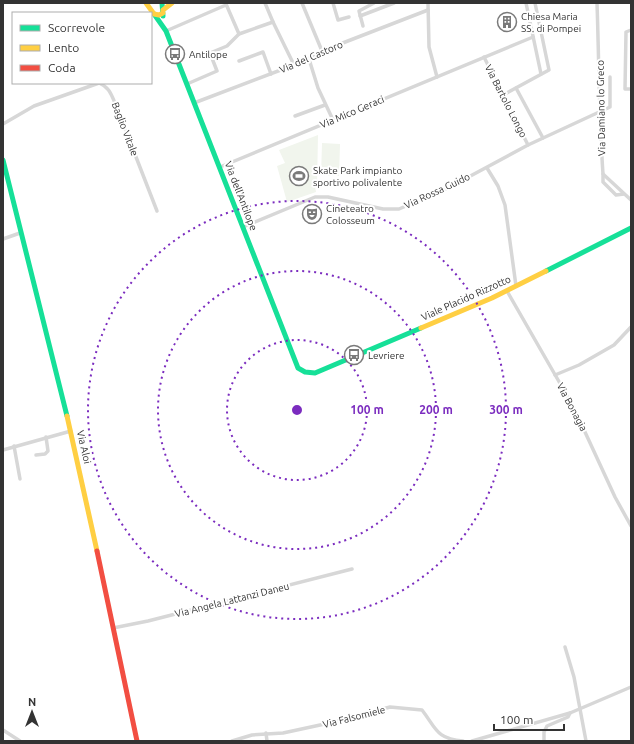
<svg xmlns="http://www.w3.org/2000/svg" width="634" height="744" font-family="Ubuntu,sans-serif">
<rect width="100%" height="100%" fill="#fff"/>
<!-- park -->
<g fill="#f1f5ed">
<path d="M 318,135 L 317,186 L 315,186 L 316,192 L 287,202 L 277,166 L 285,163 L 279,150 Z"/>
<path d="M 322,143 L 340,144 L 339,176 L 321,176 Z"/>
</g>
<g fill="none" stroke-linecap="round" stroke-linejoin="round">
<!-- street -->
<g stroke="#d7d7d7" stroke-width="3.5">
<path d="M 265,3 L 273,22"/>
<path d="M 302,3 L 322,51"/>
<path d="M 333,3 L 338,20 L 349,17"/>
<path d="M 428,3 L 429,47 L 437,77"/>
<path d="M 526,3 L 541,74"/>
<path d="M 597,3 C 599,60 599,117 603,174 L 631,200"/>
<path d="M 226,4 L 239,34"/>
<path d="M 360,16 L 394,3"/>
<path d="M 363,26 L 359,11 L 374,3"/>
<path d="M 631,30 L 626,32 L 625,89 L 631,89"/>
<path d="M 166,31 L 226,5"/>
<path d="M 484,57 L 528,145"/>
<path d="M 309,59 L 318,88 L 333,120"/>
<path d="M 239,61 L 263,52 L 271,74"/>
<path d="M 187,84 L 217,71 L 210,53 L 227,46 L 239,34 L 273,22 L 294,65"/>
<path d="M 516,88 L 543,138"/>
<path d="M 503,95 L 549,70 L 535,3"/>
<path d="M 194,103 L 294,65 L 322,51 L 428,10"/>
<path d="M 295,116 L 325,105"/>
<path d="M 3,124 L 34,106 L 99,83 C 109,87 111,94 115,103 L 157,211"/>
<path d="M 220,167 L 533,37"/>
<path d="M 487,168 L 498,186 L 505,205 L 516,286"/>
<path d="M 603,174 L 603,182 L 616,195 L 624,194"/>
<path d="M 243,227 L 315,197 L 328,197 L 383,209 L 399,209 L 448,188 L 528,145 L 610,107 L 610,77"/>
<path d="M 3,239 L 20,233"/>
<path d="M 507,291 L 573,406 L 615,497 L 631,526"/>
<path d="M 555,375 L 579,365 L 614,345 L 631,327"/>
<path d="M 14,446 L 20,479"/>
<path d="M 3,450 L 71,431"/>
<path d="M 36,455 L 45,454 L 48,451 L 46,437"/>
<path d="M 113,628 L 148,621 L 352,569"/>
<path d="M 565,647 L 574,677 L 586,741"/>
<path d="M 3,730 L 20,741"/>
<path d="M 266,733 L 267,741"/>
<path d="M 232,741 L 252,735 L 283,733 L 334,722 L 390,707 L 422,710 C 436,728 436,739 463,741"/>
<path d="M 472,741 L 570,713 L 631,687"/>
<path d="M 544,741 L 544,732 L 547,726 L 568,717 L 570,713"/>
</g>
<!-- fast -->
<g stroke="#16e098" stroke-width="5">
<path d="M 162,3 L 163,16"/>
<path d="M 154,14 L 166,31 L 298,368 L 305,372 L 315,373 L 421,328"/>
<path d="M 3,160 L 67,416"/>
<path d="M 546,271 L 631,228"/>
</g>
<!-- slow -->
<g stroke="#ffcf43" stroke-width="5">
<path d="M 146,3 L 154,14 L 159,15 L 163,13"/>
<path d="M 163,10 L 172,3"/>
<path d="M 421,328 L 492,298 L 546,271"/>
<path d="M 67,416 L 97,551"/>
</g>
<!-- jam -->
<path stroke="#f24e42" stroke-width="5" d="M 97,551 L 137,741"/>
</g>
<!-- distance rings -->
<g fill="none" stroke="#7b2cbf" stroke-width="2" stroke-dasharray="2 4">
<circle cx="297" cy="410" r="70"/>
<circle cx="297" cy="410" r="139"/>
<circle cx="297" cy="410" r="209"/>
</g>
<!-- icons -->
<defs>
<g id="building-ring" transform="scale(1)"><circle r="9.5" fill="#fff" stroke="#7a7a7a" stroke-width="1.5"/><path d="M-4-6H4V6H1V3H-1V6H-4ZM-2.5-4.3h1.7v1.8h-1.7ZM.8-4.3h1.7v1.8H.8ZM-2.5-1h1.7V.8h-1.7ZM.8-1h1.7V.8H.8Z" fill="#7a7a7a"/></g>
<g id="bus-ring" transform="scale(1)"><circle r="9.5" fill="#fff" stroke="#7a7a7a" stroke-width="1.5"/><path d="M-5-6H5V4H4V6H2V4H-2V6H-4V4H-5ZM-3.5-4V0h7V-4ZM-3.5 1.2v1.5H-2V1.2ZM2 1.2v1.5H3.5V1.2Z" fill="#7a7a7a"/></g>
<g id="stadium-ring" transform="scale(1)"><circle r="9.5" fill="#fff" stroke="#7a7a7a" stroke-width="1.5"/><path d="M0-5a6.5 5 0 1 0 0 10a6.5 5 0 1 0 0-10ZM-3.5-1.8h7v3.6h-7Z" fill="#7a7a7a"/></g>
<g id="theatre-ring" transform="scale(1)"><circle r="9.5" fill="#fff" stroke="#7a7a7a" stroke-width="1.5"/><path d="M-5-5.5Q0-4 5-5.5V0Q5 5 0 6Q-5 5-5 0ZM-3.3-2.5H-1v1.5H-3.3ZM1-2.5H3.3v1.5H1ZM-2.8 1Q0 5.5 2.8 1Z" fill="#7a7a7a"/></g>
</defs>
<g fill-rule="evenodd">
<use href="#building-ring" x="507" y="22"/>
<use href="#bus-ring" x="175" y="54"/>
<use href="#stadium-ring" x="299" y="176"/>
<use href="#theatre-ring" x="312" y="214"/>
<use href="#bus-ring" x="354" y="355"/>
</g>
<g text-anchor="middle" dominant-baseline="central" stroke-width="4" stroke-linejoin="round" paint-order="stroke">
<!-- poi labels -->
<g font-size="10" fill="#333" stroke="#fff" text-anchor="start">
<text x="521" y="16">Chiesa Maria<tspan x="521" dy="12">SS. di Pompei</tspan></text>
<text x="189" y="54">Antilope</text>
<text x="313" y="170">Skate Park impianto<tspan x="313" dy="12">sportivo polivalente</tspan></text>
<text x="326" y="208">Cineteatro<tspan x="326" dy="12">Colosseum</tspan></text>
<text x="368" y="355">Levriere</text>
</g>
<!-- street labels -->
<g font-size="10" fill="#333" stroke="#fff">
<text transform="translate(311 57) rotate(-23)">Via del Castoro</text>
<text transform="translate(506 101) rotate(63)">Via Bartolo Longo</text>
<text transform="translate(601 108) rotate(-91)">Via Damiano lo Greco</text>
<text transform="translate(352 112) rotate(-23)">Via Mico Geraci</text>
<text transform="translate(125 129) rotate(69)">Baglio Vitale</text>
<text transform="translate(437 191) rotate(-25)">Via Rossa Guido</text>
<text transform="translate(241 196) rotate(69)">Via dell'Antilope</text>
<text transform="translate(466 298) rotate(-24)">Viale Placido Rizzotto</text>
<text transform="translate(572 407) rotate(62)">Via Bonagia</text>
<text transform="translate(84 447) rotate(77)">Via Aloi</text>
<text transform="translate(232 600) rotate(-14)">Via Angela Lattanzi Daneu</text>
<text transform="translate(354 717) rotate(-14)">Via Falsomiele</text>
</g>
</g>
<circle cx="297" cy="410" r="6" fill="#7b2cbf" stroke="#fff" stroke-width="2"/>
<g font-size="12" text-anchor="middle" font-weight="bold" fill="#7b2cbf" stroke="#fff" stroke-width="4" stroke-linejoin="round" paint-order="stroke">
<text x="367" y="414">100 m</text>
<text x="436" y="414">200 m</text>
<text x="506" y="414">300 m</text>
</g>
<!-- border -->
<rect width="634" height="744" fill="none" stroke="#333333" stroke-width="8"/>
<!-- legend -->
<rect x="12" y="12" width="140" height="72" fill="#ffffff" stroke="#adadad"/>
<rect x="20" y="25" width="20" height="6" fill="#16e098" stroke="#adadad"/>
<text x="48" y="32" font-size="12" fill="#333333">Scorrevole</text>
<rect x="20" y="45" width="20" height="6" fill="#ffcf43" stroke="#adadad"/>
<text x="48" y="52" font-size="12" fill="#333333">Lento</text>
<rect x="20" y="65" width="20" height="6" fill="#f24e42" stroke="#adadad"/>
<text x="48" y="72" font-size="12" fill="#333333">Coda</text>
<!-- north arrow -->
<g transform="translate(32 712)" stroke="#ffffff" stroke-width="3" paint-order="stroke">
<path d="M0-3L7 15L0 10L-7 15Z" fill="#333333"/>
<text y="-6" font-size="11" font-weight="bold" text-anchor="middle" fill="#333333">N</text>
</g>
<!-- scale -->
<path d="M494 724v6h70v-6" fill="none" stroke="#333333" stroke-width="2"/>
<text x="500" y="724" font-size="12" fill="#333333" stroke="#ffffff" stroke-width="3" paint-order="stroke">100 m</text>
</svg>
